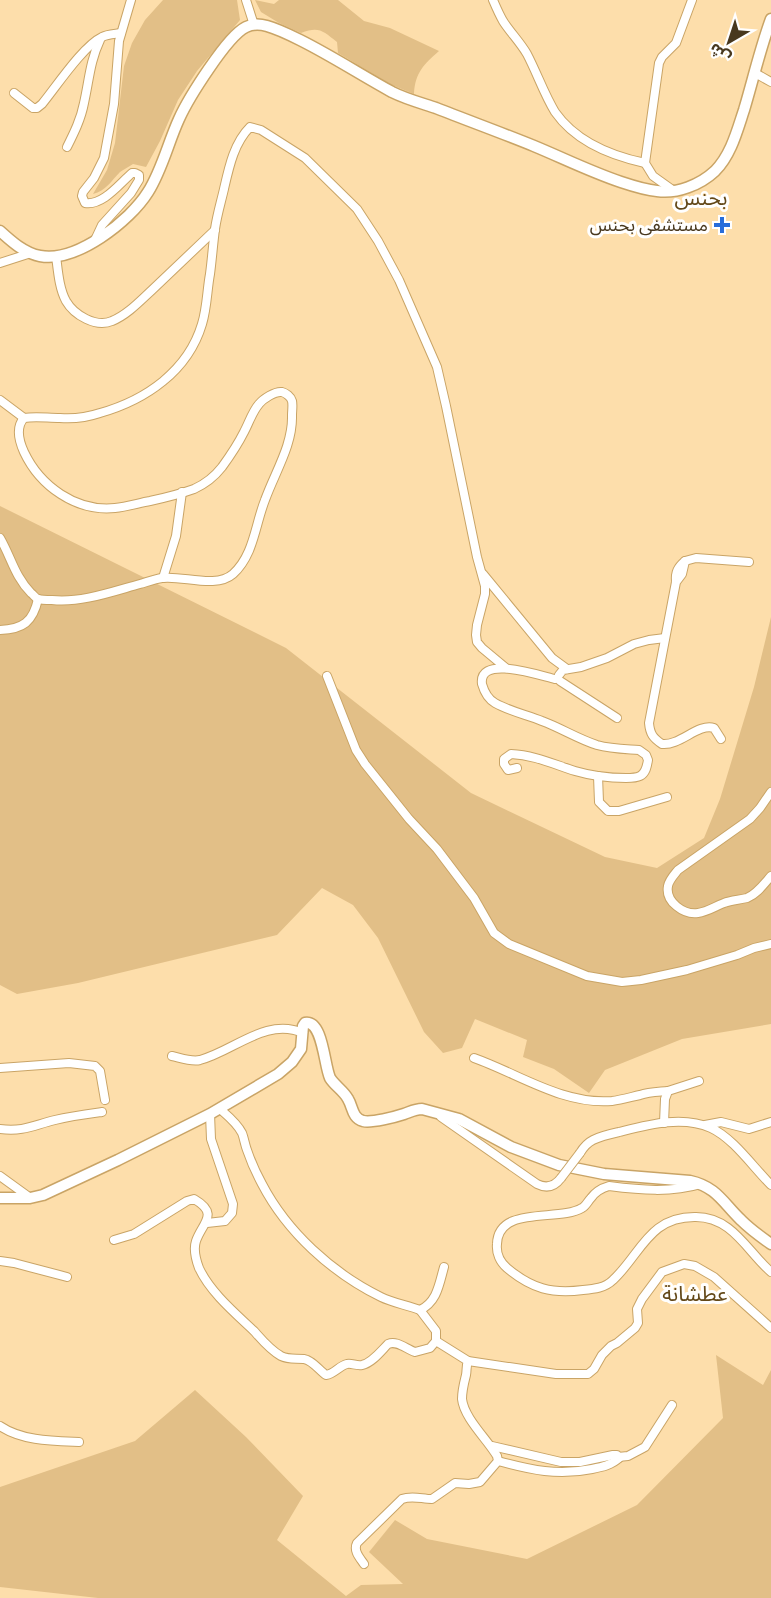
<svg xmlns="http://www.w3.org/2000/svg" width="771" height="1598" font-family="Cabin,'Noto Sans Arabic',sans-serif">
<rect width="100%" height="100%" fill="#fddeab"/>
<!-- green -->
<g fill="#e2bf87">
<path d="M 163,0 L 237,0 L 240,20 L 197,71 L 178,100 L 160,141 L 146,167 L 133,164 C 129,167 124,169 120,172 C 111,181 106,191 93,194 L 107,170 L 115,143 L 124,66 L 132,43 L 145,20 Z"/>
<path d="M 255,0 L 274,4 L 279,0 L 338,0 L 364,21 L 390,28 L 439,51 C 424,64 415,73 414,94 L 392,85 L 338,53 L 337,42 C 323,31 319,26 301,33 L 279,23 L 261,12 Z"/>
<path d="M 0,506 L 286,648 L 471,793 L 605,857 L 657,868 L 704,838 L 720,799 L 754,687 L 771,617 L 771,1024 L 682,1039 L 605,1070 L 589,1093 L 554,1069 L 523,1057 L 527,1040 L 475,1019 L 462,1048 L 443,1053 L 424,1032 L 378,938 L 353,905 L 322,888 L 277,935 L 78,983 L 17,994 L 0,985 Z"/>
<path d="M 716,1355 L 763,1385 L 771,1370 L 771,1598 L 98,1598 L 0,1587 L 0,1487 L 135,1441 L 195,1390 L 246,1437 L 303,1496 L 277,1540 L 346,1596 L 361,1585 L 403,1584 L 369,1552 L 395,1520 L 427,1539 L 527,1559 L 637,1505 L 723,1418 Z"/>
</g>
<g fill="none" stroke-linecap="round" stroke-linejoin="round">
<!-- street casing -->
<g stroke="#c9a466" stroke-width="10">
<g id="street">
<path d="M 246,0 L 254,25"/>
<path d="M 493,0 C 496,7 499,14 503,21 C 510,32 520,42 527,54 C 537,73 544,94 555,112 C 576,142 612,156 645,163"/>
<path d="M 755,73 L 771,82"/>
<path d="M 14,93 L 33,108 L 37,108 L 42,104 C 56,87 83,46 102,37 C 107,34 115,34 121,33"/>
<path d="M 67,147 C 74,133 81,119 84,103 C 89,81 90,61 100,40"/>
<path d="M 674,191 L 653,176 L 645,163 L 659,63 L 662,57 L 676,43 L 692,0"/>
<path d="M 95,240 L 102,225 L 131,193 L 139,180 L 139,175 L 135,173 L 132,173 C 120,183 103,206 85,203 L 82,196 L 83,192 L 94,178 L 104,158 L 114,104 L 119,41 L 131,0"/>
<path d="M 56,256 C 58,271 59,288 66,301 C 74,315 96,328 112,321 C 127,315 140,301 152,290 C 173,270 194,250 215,230"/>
<path d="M 0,263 L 31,253"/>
<path d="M 0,400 L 24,418"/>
<path d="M 0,538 C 11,557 15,577 31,593 C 34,595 35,598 38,599 C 41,600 48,600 52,600 C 81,603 111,592 140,584 C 147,582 155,579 162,578 C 182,575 216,589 233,574 C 254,555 255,525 265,500 C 275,472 293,445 292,415 C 292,411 293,405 292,401 C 291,397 286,393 282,392 C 275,391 263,399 259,404 C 252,412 249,423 244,432 C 238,444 230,456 222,467 C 215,476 205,484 194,489 C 180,494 164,498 150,501 C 139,503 126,507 115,508 C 76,512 40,486 24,452 C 19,441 15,428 24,418 C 36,416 47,418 60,418 C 73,419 88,417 100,413 C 146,400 188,371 202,324 C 207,308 207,290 210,274 C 212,259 213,244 215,229 C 217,215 221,202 224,189 C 229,167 234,143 250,127 L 261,130 L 305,158 L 357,209 L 378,241 L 399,280 L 437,367 L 446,406 L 477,557 L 485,586 L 485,594 L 477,625 L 476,635 L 477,642 L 482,648 L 506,668"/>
<path d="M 685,561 L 696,558 L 749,562"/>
<path d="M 483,574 L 552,658 L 567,669"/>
<path d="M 163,578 L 176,536 L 182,492"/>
<path d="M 676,582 L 682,574 L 685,561 C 678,567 675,572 676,582 L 649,723 C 650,734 653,738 662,744 C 680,746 698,723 714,728 L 721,739"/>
<path d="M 0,630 C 23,629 33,622 38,599"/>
<path d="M 559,675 L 563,670 L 581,667 L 607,658 L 634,644 L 649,640 L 665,638"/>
<path d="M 327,676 L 356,750 L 365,764 L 409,819 L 437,849 L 474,898 L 494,933 L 509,944 L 587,976 L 622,982 L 641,980 L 687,970 L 737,955 L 754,948 L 771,944"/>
<path d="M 560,681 L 617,718"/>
<path d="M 517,768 L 508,770 L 504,764 L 504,759 L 511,754 C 534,755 553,764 575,771 C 592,776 609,778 626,778 C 631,778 636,778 640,776 C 646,773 647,766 648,760 L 646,755 L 639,750 C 625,749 611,749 597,745 C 578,739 561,728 542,721 C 527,715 509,711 495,703 C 488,699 484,691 482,684 C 478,654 541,676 555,679"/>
<path d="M 598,776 L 599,802 L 608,811 L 619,811 L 667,797"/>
<path d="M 771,792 L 760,808 L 750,819 L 678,870 C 674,875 669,880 668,886 C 665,902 684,915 698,913 C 707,912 716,906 724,903 C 731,900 739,900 747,898 C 757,894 764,884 771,876"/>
<path d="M 172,1056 C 181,1058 191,1062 200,1060 C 234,1051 266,1017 303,1033"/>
<path d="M 474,1058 C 519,1074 563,1105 612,1101 C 621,1100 631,1097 640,1095 C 649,1092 658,1092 668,1091"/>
<path d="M 0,1068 L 69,1063 L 95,1066 L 100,1071 L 105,1100"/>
<path d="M 220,1109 C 228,1116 237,1123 242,1133 C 244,1138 245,1145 247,1150 C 251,1162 256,1173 262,1184 C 287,1232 332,1273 381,1297 C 393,1303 407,1305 420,1310 C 437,1302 439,1285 444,1267"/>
<path d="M 441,1117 L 537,1184 C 547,1189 555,1186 561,1178"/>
<path d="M 664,1123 L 665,1099 L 668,1091 L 699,1081"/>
<path d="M 705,1125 L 721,1122 L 749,1129 L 771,1122"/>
<path d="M 0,1129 C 24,1132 34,1125 55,1120 C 71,1116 87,1114 102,1112"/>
<path d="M 580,1153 C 583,1148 587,1143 593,1140 C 601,1136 610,1134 619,1132 C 647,1125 682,1115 711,1128 C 733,1138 753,1167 771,1185"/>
<path d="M 0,1176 L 29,1197"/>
<path d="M 701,1184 C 671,1193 640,1190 609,1186 C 602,1188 596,1191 591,1198 C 588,1201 586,1206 582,1208 C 559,1222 498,1205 497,1244 C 496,1253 500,1262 507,1268 C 532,1289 552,1294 583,1290 C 594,1289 605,1288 613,1280 C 641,1254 649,1216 696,1217 C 732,1217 747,1251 771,1272"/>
<path d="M 207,1223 L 225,1221 L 232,1213 L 233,1204 L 211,1139 L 210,1114"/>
<path d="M 114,1240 L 134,1234 L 187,1201 L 194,1199 C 220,1214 202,1223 196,1241 C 193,1250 196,1260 199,1268 C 210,1292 235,1313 254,1331 C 262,1340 270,1350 281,1356 C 289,1360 296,1358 304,1359 C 312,1360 319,1370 326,1375 C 334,1374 339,1366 347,1364 C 352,1363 356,1366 362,1365 C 372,1363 381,1351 388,1344 C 397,1340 406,1349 415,1352 L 430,1348 L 436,1341"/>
<path d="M 0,1261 L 14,1263 L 67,1277"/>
<path d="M 468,1361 L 556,1374 L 588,1374 L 594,1369 L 602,1355 L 611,1346 L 617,1343 L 635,1328 L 638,1323 L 637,1309 L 642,1299 L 662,1272 L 684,1264 L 695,1266 L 714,1277 L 771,1328"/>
<path d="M 0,1426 C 22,1441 53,1441 79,1442"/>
<path d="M 492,1446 L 561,1462 L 580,1462 L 613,1455 L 617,1455 L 619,1458"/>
<path d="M 618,1457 L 628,1456 L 645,1447 L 672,1405"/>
<path d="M 498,1461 C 531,1470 558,1476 592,1469 C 602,1467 612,1465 619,1458"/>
<path d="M 364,1564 C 360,1558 353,1551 357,1543 L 402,1499 C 412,1495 422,1499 432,1499 L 455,1483 L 469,1484 L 480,1482 L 498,1461 L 497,1456 C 487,1439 464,1418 462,1399 C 462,1390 464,1383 466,1375 C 467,1370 466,1366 468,1361 L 436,1341 L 436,1331 L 420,1310"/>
</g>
</g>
<!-- secondary casing -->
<g stroke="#c9a466" stroke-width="13">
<g id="secondary">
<path d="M 0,231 C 11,241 24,253 40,256 C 76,263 130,221 148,192 C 162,170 168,143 179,119 C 188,99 227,36 246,27 C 252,24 260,24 267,26 C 278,29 290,35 300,40 C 332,56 361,75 392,92 C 406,99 421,103 436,108 C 469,121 502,133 534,146 C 563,158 591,172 621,182 C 633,186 645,190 657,191 C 677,194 700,185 715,171 C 731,155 737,131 744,110 C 753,80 760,49 771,19"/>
<path d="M 0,1198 L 30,1198 L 43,1195 L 118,1160 L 210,1114 L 278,1074 L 292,1062 L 301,1049 L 303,1026 L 305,1023 C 323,1020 324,1065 330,1078 C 335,1086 344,1091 348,1099 C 353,1107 352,1118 363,1121 C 372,1123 395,1117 404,1114 C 410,1112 415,1109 422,1109 L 459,1119 L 511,1147 L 559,1165 L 604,1174 L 690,1181 C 717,1187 723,1203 741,1220 C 750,1229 761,1237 771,1244"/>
</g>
</g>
<!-- street -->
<use href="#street" stroke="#fff" stroke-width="8"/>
<!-- secondary -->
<use href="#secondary" stroke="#fff" stroke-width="10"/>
<!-- street-bridge casing -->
<g stroke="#c9a466" stroke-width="10" stroke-linecap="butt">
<path id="street-bridge" d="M 561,1178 L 580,1153"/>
</g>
<!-- street-bridge -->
<use href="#street-bridge" stroke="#fff" stroke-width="8"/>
</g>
<!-- markers -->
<path fill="#286dda" stroke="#fff" stroke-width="2" d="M719 216h6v6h6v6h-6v6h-6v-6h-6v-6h6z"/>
<g text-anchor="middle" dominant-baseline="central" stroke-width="6" stroke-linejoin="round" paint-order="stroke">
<!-- poi labels -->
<g font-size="18" fill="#48381e" stroke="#fff" text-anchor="end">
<text x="708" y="225">مستشفى بحنس</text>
</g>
<!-- quarter labels -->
<g font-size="21" fill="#634818" stroke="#fff">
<text x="701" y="197">بحنس</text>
<text x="695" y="1293">عطشانة</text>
</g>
</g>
<!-- north arrow -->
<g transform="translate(729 42) rotate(219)" stroke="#ffffff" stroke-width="4.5" paint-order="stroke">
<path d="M0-4.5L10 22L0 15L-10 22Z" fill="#48381e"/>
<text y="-9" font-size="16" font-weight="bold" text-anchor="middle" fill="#48381e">ش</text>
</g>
</svg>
